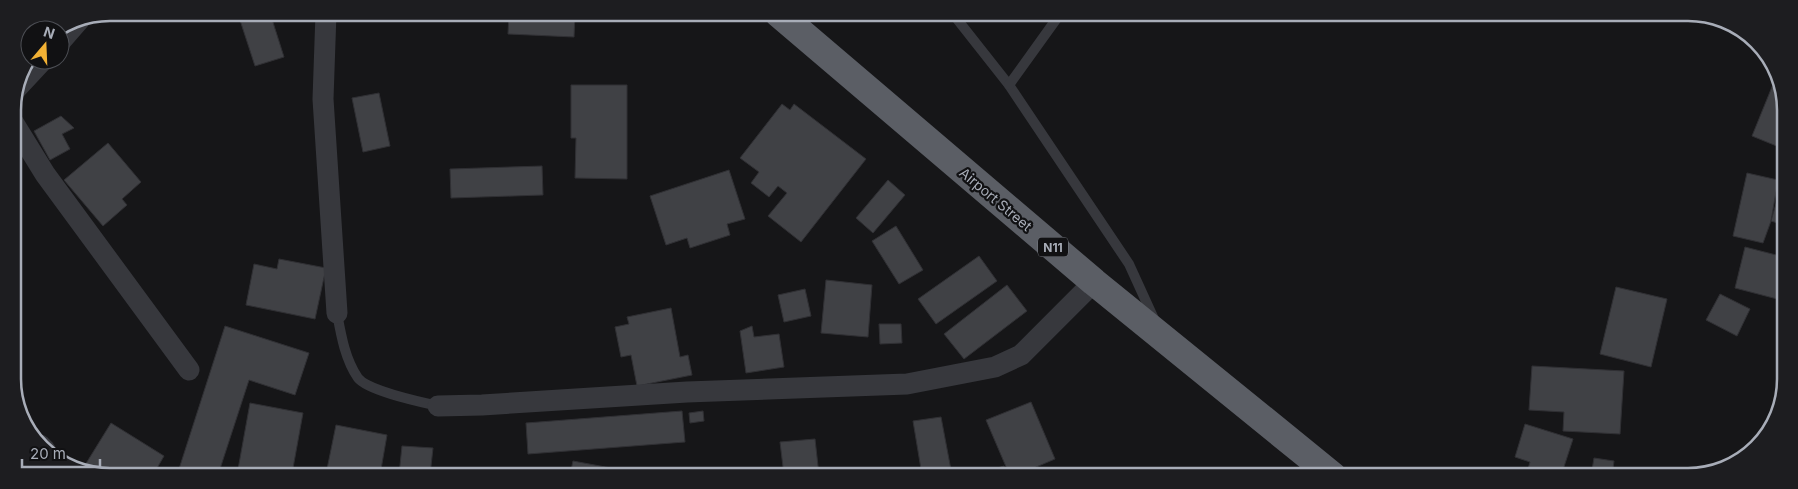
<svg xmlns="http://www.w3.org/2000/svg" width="1798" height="489" font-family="Inter,sans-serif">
<rect width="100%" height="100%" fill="#161618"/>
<!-- building -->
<g fill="#404145" stroke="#303034">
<path d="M 243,13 L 270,13 L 284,57 L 255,66 L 238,14 Z"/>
<path d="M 509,13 L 575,13 L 574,37 L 508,34 Z"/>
<path d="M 1776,77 L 1784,91 L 1784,149 L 1752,136 Z"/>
<path d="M 571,85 L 627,85 L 627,179 L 575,178 L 576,138 L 571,138 Z"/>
<path d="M 379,93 L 390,146 L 363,152 L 352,98 Z"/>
<path d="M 782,104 L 790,110 L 794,104 L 866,159 L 801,242 L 768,216 L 787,193 L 778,186 L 769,197 L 751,183 L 759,172 L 740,158 Z"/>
<path d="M 61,116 L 74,128 L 62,134 L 70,149 L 50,160 L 34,131 Z"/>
<path d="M 13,143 L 20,150 L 13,157 Z"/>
<path d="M 108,143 L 141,182 L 122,199 L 127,205 L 103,226 L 64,180 Z"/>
<path d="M 542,166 L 543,195 L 451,198 L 450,169 Z"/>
<path d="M 729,170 L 745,219 L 727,224 L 730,235 L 690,248 L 687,238 L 666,245 L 650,196 Z"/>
<path d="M 1747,173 L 1778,180 L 1771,221 L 1763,243 L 1733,236 Z"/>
<path d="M 1784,176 L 1784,225 L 1771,221 Z"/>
<path d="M 888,180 L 905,195 L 873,233 L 856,218 Z"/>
<path d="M 896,226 L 923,270 L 899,284 L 872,241 Z"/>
<path d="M 1745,247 L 1784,257 L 1784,292 L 1781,300 L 1735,288 Z"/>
<path d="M 979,256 L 997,281 L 936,324 L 918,299 Z"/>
<path d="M 279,259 L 326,268 L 315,319 L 246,305 L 254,264 L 277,269 Z"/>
<path d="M 826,280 L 872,285 L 868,337 L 821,333 Z"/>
<path d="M 1007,285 L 1027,311 L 964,359 L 944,334 Z"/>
<path d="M 1616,287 L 1667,299 L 1651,367 L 1600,354 Z"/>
<path d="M 805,289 L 811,316 L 784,322 L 778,295 Z"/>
<path d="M 1720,294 L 1750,309 L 1737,336 L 1706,320 Z"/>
<path d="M 671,308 L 680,357 L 688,355 L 692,375 L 637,386 L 631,355 L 621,357 L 615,327 L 629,324 L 627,317 Z"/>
<path d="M 879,324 L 901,324 L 902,343 L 880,344 Z"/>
<path d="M 225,326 L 309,353 L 295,395 L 249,380 L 218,475 L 196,475 L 179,469 Z"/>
<path d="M 752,326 L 754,337 L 779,334 L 784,367 L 746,373 L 740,331 Z"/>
<path d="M 1532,366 L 1624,371 L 1620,434 L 1563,431 L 1564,412 L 1529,410 Z"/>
<path d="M 1031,402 L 1055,459 L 1015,476 L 1010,476 L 986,420 Z"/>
<path d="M 250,403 L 303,413 L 293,468 L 326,474 L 336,425 L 387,435 L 380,475 L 237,475 Z"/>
<path d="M 682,411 L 685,442 L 528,454 L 526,423 Z"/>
<path d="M 703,411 L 704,421 L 690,423 L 689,413 Z"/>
<path d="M 941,417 L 951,470 L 922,475 L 913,421 Z"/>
<path d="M 111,423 L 164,456 L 153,475 L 91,475 L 82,470 Z"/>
<path d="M 1525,424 L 1573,439 L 1561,476 L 1526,476 L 1530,462 L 1515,457 Z"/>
<path d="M 815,439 L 819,475 L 784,475 L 780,442 Z"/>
<path d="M 402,446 L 433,448 L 430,475 L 399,475 Z"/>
<path d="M 1594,458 L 1614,461 L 1612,476 L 1591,476 Z"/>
<path d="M 573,461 L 627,471 L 627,475 L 570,475 Z"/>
<path d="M 1004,466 L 1007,476 L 970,476 Z"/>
<path d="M 1124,469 L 1128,476 L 1113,476 Z"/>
</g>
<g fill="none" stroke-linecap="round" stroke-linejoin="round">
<!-- service -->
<g stroke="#37383d" stroke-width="10">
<path d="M 953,14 L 1009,85 L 1129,264 L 1155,321"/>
<path d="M 1009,85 L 1060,14"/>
<path d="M 337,313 C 341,335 345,359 358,378 C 368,391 421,402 438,406"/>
</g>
<!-- minor -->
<g stroke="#37383d" stroke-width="21">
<path d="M 326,13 L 323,99 L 337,313"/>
<path d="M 60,42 L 80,19"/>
<path d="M 16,89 L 43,60"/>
<path d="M 13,122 L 45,174 L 189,370"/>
<path d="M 438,406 L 482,405 L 687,392 L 907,384 L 995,367 L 1021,355 L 1094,282"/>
<path d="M 40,445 L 45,450"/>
</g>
<!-- trunk -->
<path stroke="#5b5e65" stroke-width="28" d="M 778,13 L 1094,282 L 1333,476"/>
</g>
<g text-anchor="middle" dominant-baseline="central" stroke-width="4.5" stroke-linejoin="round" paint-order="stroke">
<!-- shield labels -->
<rect fill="#111113" stroke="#7b7e86" stroke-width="1" x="1038" y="237.5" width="30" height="19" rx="4"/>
<g font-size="12" font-weight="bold" fill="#a8adb8">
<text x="1053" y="247">N11</text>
</g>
<!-- street labels -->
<g font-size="14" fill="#a8adb8" stroke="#111113">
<text transform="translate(996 199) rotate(40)">Airport Street</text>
</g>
</g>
<!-- crop -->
<path d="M0 0H1798V489H0ZM110 21H1688A89 89 0 0 1 1777 110V379A89 89 0 0 1 1688 468H110A89 89 0 0 1 21 379V110A89 89 0 0 1 110 21Z" fill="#1d1d20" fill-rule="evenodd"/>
<path fill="none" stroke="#a8adb8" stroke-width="2.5" d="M110 21H1688A89 89 0 0 1 1777 110V379A89 89 0 0 1 1688 468H110A89 89 0 0 1 21 379V110A89 89 0 0 1 110 21Z"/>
<!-- north arrow -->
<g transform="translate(45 45) rotate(19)"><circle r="24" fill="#111113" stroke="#4d4f55"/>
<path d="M0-4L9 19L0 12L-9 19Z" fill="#f2b134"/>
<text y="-8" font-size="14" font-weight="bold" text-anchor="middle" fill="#a8adb8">N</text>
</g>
<!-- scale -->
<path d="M22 459v8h78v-8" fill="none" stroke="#a8adb8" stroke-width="2.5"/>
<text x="30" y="459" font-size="15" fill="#a8adb8" stroke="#111113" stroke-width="4" paint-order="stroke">20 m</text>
</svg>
